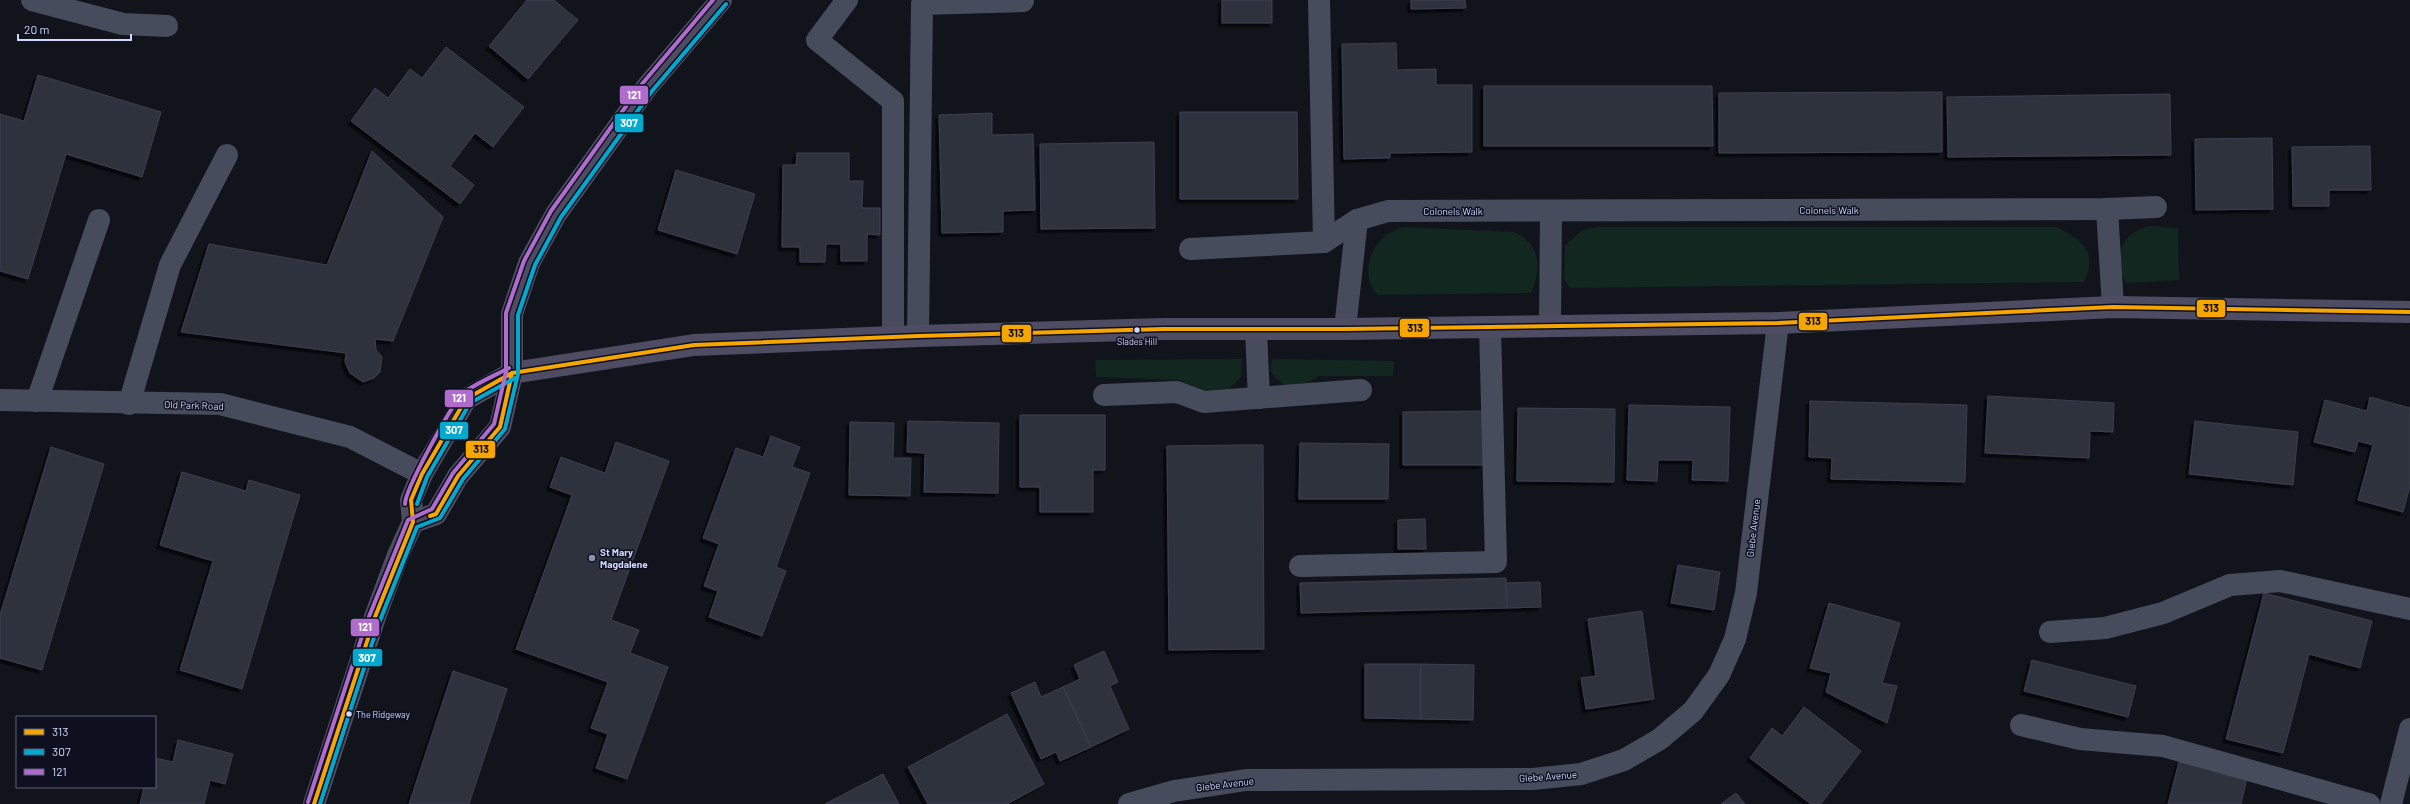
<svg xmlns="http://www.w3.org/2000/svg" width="2410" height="804" font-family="Barlow,sans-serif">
<defs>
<filter id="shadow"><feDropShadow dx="-3.5" dy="3.5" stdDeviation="0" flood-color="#0009"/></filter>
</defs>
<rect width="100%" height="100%" fill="#12141c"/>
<!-- green -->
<g fill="#112720">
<path d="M 2150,226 L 2178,228 L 2179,280 L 2126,283 C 2112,258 2120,233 2150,226 Z"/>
<path d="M 1402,227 L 1513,232 C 1541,242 1542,269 1531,293 L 1378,295 C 1361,279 1368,250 1385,236 C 1390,232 1397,230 1402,227 Z"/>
<path d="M 1597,227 L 2056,227 C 2081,239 2099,252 2084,282 L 1570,288 L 1564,279 L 1565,246 L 1581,231 Z"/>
<path d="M 1242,359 L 1241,377 L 1226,392 L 1205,390 L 1178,380 L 1096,377 L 1095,360 Z"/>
<path d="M 1272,359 L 1394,361 L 1393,376 L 1319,376 L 1301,386 L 1288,388 L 1275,377 L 1270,370 Z"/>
</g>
<!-- building -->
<g fill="#2f313e" stroke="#3c3f4f" filter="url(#shadow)">
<path d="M 527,0 L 554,0 L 578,20 L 528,79 L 489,46 Z"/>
<rect x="1222" y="0" width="50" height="23"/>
<path d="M 1411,0 L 1465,0 L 1466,8 L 1411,9 Z"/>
<path d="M 1396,43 L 1397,70 L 1436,69 L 1436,85 L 1472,85 L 1472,152 L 1390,153 L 1390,158 L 1344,159 L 1342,44 Z"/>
<path d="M 446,47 L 524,107 L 493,147 L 475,133 L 450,166 L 474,185 L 460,204 L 351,121 L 375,88 L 388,98 L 410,69 L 422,78 Z"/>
<path d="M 38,75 L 161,112 L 142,177 L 66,154 L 28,279 L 0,271 L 0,114 L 24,121 Z"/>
<path d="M 1484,86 L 1712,86 L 1713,146 L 1484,146 Z"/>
<path d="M 1942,92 L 1942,152 L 1719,153 L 1719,93 Z"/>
<path d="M 2170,94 L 2171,155 L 1948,157 L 1947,97 Z"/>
<path d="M 1180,112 L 1297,112 L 1298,199 L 1180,199 Z"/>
<path d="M 992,113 L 992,135 L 1033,134 L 1035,210 L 1003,211 L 1003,232 L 942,233 L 939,115 Z"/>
<path d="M 2272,138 L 2273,209 L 2196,210 L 2195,139 Z"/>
<path d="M 1154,142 L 1155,228 L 1041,229 L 1040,144 Z"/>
<path d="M 2370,146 L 2371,190 L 2329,190 L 2329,206 L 2293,206 L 2292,147 Z"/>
<path d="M 372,151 L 443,217 L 393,341 L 375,339 L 376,350 L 382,357 L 380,372 L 374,378 L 363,382 L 350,373 L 345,362 L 346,353 L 181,332 L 209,244 L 327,265 Z"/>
<path d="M 797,153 L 849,153 L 849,181 L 863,181 L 862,208 L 880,208 L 880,235 L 867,234 L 867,261 L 841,261 L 841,244 L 826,244 L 825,262 L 800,262 L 800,247 L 782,247 L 783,165 L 796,165 Z"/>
<path d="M 676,170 L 755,194 L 737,254 L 658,230 Z"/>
<path d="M 1988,396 L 2114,403 L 2113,432 L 2090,431 L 2089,458 L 1985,453 Z"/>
<path d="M 2370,397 L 2410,408 L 2410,486 L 2403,512 L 2358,500 L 2373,445 L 2358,441 L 2355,452 L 2314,442 L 2325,400 L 2367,411 Z"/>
<path d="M 1810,401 L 1967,405 L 1965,482 L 1831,479 L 1832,458 L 1809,457 Z"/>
<path d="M 1629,405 L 1730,407 L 1728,481 L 1692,480 L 1693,460 L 1658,460 L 1657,481 L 1627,480 Z"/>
<path d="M 1518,408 L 1615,409 L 1614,482 L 1517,481 Z"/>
<path d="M 1483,411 L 1483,465 L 1403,465 L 1403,412 Z"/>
<path d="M 1020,415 L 1105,415 L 1105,470 L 1093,470 L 1093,512 L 1040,512 L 1040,487 L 1020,487 Z"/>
<path d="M 908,421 L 999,423 L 998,493 L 924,492 L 925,453 L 907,452 Z"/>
<path d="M 2195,421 L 2298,432 L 2293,485 L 2189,474 Z"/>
<path d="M 850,422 L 894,423 L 893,458 L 911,458 L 910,496 L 849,495 Z"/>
<path d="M 771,436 L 800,447 L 792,467 L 810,473 L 776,567 L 786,571 L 762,636 L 709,617 L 718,591 L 704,586 L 719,544 L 703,538 L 736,448 L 763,457 Z"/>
<path d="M 616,442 L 669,461 L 611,620 L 639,630 L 630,653 L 668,667 L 627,779 L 596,768 L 608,734 L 591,728 L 608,682 L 516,649 L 572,495 L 550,487 L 561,457 L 605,473 Z"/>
<path d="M 1300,443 L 1389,444 L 1388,499 L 1299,499 Z"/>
<path d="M 1239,445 L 1263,445 L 1264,649 L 1169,650 L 1167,446 Z"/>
<path d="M 51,447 L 104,464 L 42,670 L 0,658 L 0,615 Z"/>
<path d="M 182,472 L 246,491 L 249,480 L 300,495 L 242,689 L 180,670 L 213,561 L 160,545 Z"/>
<path d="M 1425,519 L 1426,549 L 1398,549 L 1398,520 Z"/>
<path d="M 1678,565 L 1720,572 L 1714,610 L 1671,603 Z"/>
<path d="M 1506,578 L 1507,608 L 1301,613 L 1300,583 Z"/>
<path d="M 1540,582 L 1541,607 L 1507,608 L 1506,583 Z"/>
<path d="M 2264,593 L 2372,621 L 2360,668 L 2309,654 L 2283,753 L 2226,739 Z"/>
<path d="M 1829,603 L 1900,623 L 1882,683 L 1897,686 L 1887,723 L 1826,692 L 1831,673 L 1810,668 Z"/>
<path d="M 1642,611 L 1654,699 L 1586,709 L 1581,678 L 1596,676 L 1588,619 Z"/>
<path d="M 1104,651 L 1118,682 L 1110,686 L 1129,729 L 1091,747 L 1063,687 L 1080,679 L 1074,665 Z"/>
<path d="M 2032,660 L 2136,686 L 2128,717 L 2024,691 Z"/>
<path d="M 1365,664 L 1421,664 L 1421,719 L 1365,718 Z"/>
<path d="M 1421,664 L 1474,665 L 1473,720 L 1421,719 Z"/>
<path d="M 453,671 L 507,689 L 469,804 L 409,804 Z"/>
<path d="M 1035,682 L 1041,697 L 1063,687 L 1091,747 L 1060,761 L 1056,752 L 1041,759 L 1011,693 Z"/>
<path d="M 1804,707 L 1861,751 L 1821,804 L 1811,804 L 1750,758 L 1772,728 L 1782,736 Z"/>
<path d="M 1007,714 L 1044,784 L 1007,804 L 928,804 L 908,767 Z"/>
<path d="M 178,740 L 233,754 L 225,784 L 210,780 L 204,804 L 140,804 L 144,787 L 155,787 L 155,758 L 173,762 Z"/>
<path d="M 2179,762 L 2247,778 L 2241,804 L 2168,804 Z"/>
<path d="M 883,774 L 899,804 L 825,804 Z"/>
<path d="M 1736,793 L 1745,804 L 1721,804 Z"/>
</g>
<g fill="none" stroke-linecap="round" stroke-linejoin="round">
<!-- minor -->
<g stroke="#474c5c" stroke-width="22">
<path d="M 32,0 L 123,24 L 167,26"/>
<path d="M 847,0 L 817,40 L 893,101 L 893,337"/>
<path d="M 1319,0 L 1324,242"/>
<path d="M 2107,209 L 2113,307"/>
<path d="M 1190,249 L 1324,242 L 1357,220 L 1388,211 L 2107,209 L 2156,207"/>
<path d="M 1550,326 L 1551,211"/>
<path d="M 1345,329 L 1357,220"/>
<path d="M 1256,330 L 1259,398"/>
<path d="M 918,336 L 922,4 L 1023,1"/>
<path d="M 1104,395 L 1177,392 L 1204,402 L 1361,390"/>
<path d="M 0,400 L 220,404 L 350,437 L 422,474"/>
<path d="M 37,401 L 99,220"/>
<path d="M 129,404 L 170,265 L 227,155"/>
<path d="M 1300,566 L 1496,562 L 1490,327"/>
<path d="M 2050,632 L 2105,628 L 2163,613 L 2230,585 L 2280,581 L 2410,609"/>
<path d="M 2021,725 L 2080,739 L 2163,746 L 2369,804"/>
<path d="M 1129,804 L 1174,791 L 1246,780 L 1533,779 L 1581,774 L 1624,760 L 1660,739 L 1693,711 L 1719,675 L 1735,639 L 1746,593 L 1778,323"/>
<path d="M 2391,804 L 2410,729"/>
</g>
<!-- major -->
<g stroke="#4e4c63" stroke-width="22">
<path d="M 413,522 L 436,514 L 458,476 L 500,427 L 512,373 L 512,314 L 529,263 L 556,214 L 647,87 L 721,0"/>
<path d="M 314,804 L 375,617 L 398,555 L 413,522 L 411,500 L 422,474 L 466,399 L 512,373 L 694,345 L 918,336 L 1163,329 L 1345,329 L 1778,323 L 2113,307 L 2410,312"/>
</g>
<!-- bus-1 casing -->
<g stroke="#0e1020" stroke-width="7">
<g id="bus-1">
<path d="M 430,516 L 436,514 L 458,476 L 500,427 L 512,373"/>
<path d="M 314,804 L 375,617 L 413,522 L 411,500 L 422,474 L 466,399 L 512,373 L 694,345 L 918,336 L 1163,329 L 1345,329 L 1778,323 L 2113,307 L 2410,312"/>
</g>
</g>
<!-- bus-2 casing -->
<g stroke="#0e1020" stroke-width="7">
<g id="bus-2">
<path d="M 417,504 L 427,477 L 470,403 L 515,378"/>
<path d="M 320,804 L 377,628 L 417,527 L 440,518 L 463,479 L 505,429 L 518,374 L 518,315 L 535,265 L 561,217 L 652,91 L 726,4"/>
</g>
</g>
<!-- bus-3 casing -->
<g stroke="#0e1020" stroke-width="7">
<g id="bus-3">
<path d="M 405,504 C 405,489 450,409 461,395 C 468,387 498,374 509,368"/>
<path d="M 308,802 L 366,624 L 408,520 L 432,509 L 453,473 L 494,424 L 506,372 L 506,313 L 524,261 L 551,211 L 642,84 L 713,0"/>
</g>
</g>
<!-- bus-1 -->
<use href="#bus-1" stroke="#f7a600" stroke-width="4"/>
<!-- bus-2 -->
<use href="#bus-2" stroke="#00a9ce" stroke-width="4"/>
<!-- bus-3 -->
<use href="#bus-3" stroke="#b06ccc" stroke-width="4"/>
</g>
<!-- markers -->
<g fill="#cfd7fd" stroke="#0e1020" stroke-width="1.5">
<circle cx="1137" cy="330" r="3.5"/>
<circle cx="349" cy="714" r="3.5"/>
</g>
<circle fill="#8d93ae" stroke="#0e1020" stroke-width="1.5" cx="592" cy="558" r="4"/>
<g text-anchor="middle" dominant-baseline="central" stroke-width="3" stroke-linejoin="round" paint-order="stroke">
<!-- bus labels -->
<g font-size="9" fill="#cfd7fd" stroke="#0e1020">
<text x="1137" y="341">Slades Hill</text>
<text x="356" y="714" text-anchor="start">The Ridgeway</text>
</g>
<!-- street labels -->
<g font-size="10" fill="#cfd7fd" stroke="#0e1020">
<text x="1829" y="210">Colonels Walk</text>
<text x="1453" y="211">Colonels Walk</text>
<text transform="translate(194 405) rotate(2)">Old Park Road</text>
<text transform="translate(1753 528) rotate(-83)">Glebe Avenue</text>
<text transform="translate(1548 776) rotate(-4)">Glebe Avenue</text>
<text transform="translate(1225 784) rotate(-7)">Glebe Avenue</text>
</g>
<!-- poi labels -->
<g font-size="10" font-weight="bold" fill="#cfd7fd" stroke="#0e1020" text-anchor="start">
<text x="600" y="552">St Mary<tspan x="600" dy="12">Magdalene</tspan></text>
</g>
</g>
<g stroke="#0e1020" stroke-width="1.5">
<rect x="619" y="85" width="30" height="20" rx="4" fill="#b06ccc"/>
<rect x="614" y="113" width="30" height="20" rx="4" fill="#00a9ce"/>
<rect x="2196" y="299" width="30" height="19" rx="4" fill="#f7a600"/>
<rect x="1798" y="312" width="30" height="19" rx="4" fill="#f7a600"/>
<rect x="1399" y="318" width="31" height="20" rx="4" fill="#f7a600"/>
<rect x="1001" y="324" width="31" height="19" rx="4" fill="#f7a600"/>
<rect x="444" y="389" width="30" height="19" rx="4" fill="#b06ccc"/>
<rect x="439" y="421" width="30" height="19" rx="4" fill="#00a9ce"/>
<rect x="465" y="440" width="31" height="19" rx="4" fill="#f7a600"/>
<rect x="350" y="618" width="30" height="19" rx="4" fill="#b06ccc"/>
<rect x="352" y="648" width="31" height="19" rx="4" fill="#00a9ce"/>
</g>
<g font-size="11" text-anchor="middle" font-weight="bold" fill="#fff">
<text x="634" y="99">121</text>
<text x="629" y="127">307</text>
<text x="459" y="402">121</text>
<text x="454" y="434">307</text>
<text x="365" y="631">121</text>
<text x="367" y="662">307</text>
</g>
<g font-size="11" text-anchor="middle" font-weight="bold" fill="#111">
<text x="2211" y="312">313</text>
<text x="1813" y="325">313</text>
<text x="1415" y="332">313</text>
<text x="1016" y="337">313</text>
<text x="481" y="453">313</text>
</g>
<!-- legend -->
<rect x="16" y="716" width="140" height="72" fill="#0e1020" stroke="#5b6078"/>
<rect x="24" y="729" width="20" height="6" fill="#f7a600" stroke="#5b6078"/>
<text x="52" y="736" font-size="12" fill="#cfd7fd">313</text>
<rect x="24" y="749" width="20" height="6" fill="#00a9ce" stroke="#5b6078"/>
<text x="52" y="756" font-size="12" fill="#cfd7fd">307</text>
<rect x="24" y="769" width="20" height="6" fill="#b06ccc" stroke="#5b6078"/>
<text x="52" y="776" font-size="12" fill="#cfd7fd">121</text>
<!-- scale -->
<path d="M18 34v6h113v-6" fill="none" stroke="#cfd7fd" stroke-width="2"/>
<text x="24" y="34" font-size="12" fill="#cfd7fd" stroke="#0e1020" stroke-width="3" paint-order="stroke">20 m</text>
</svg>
